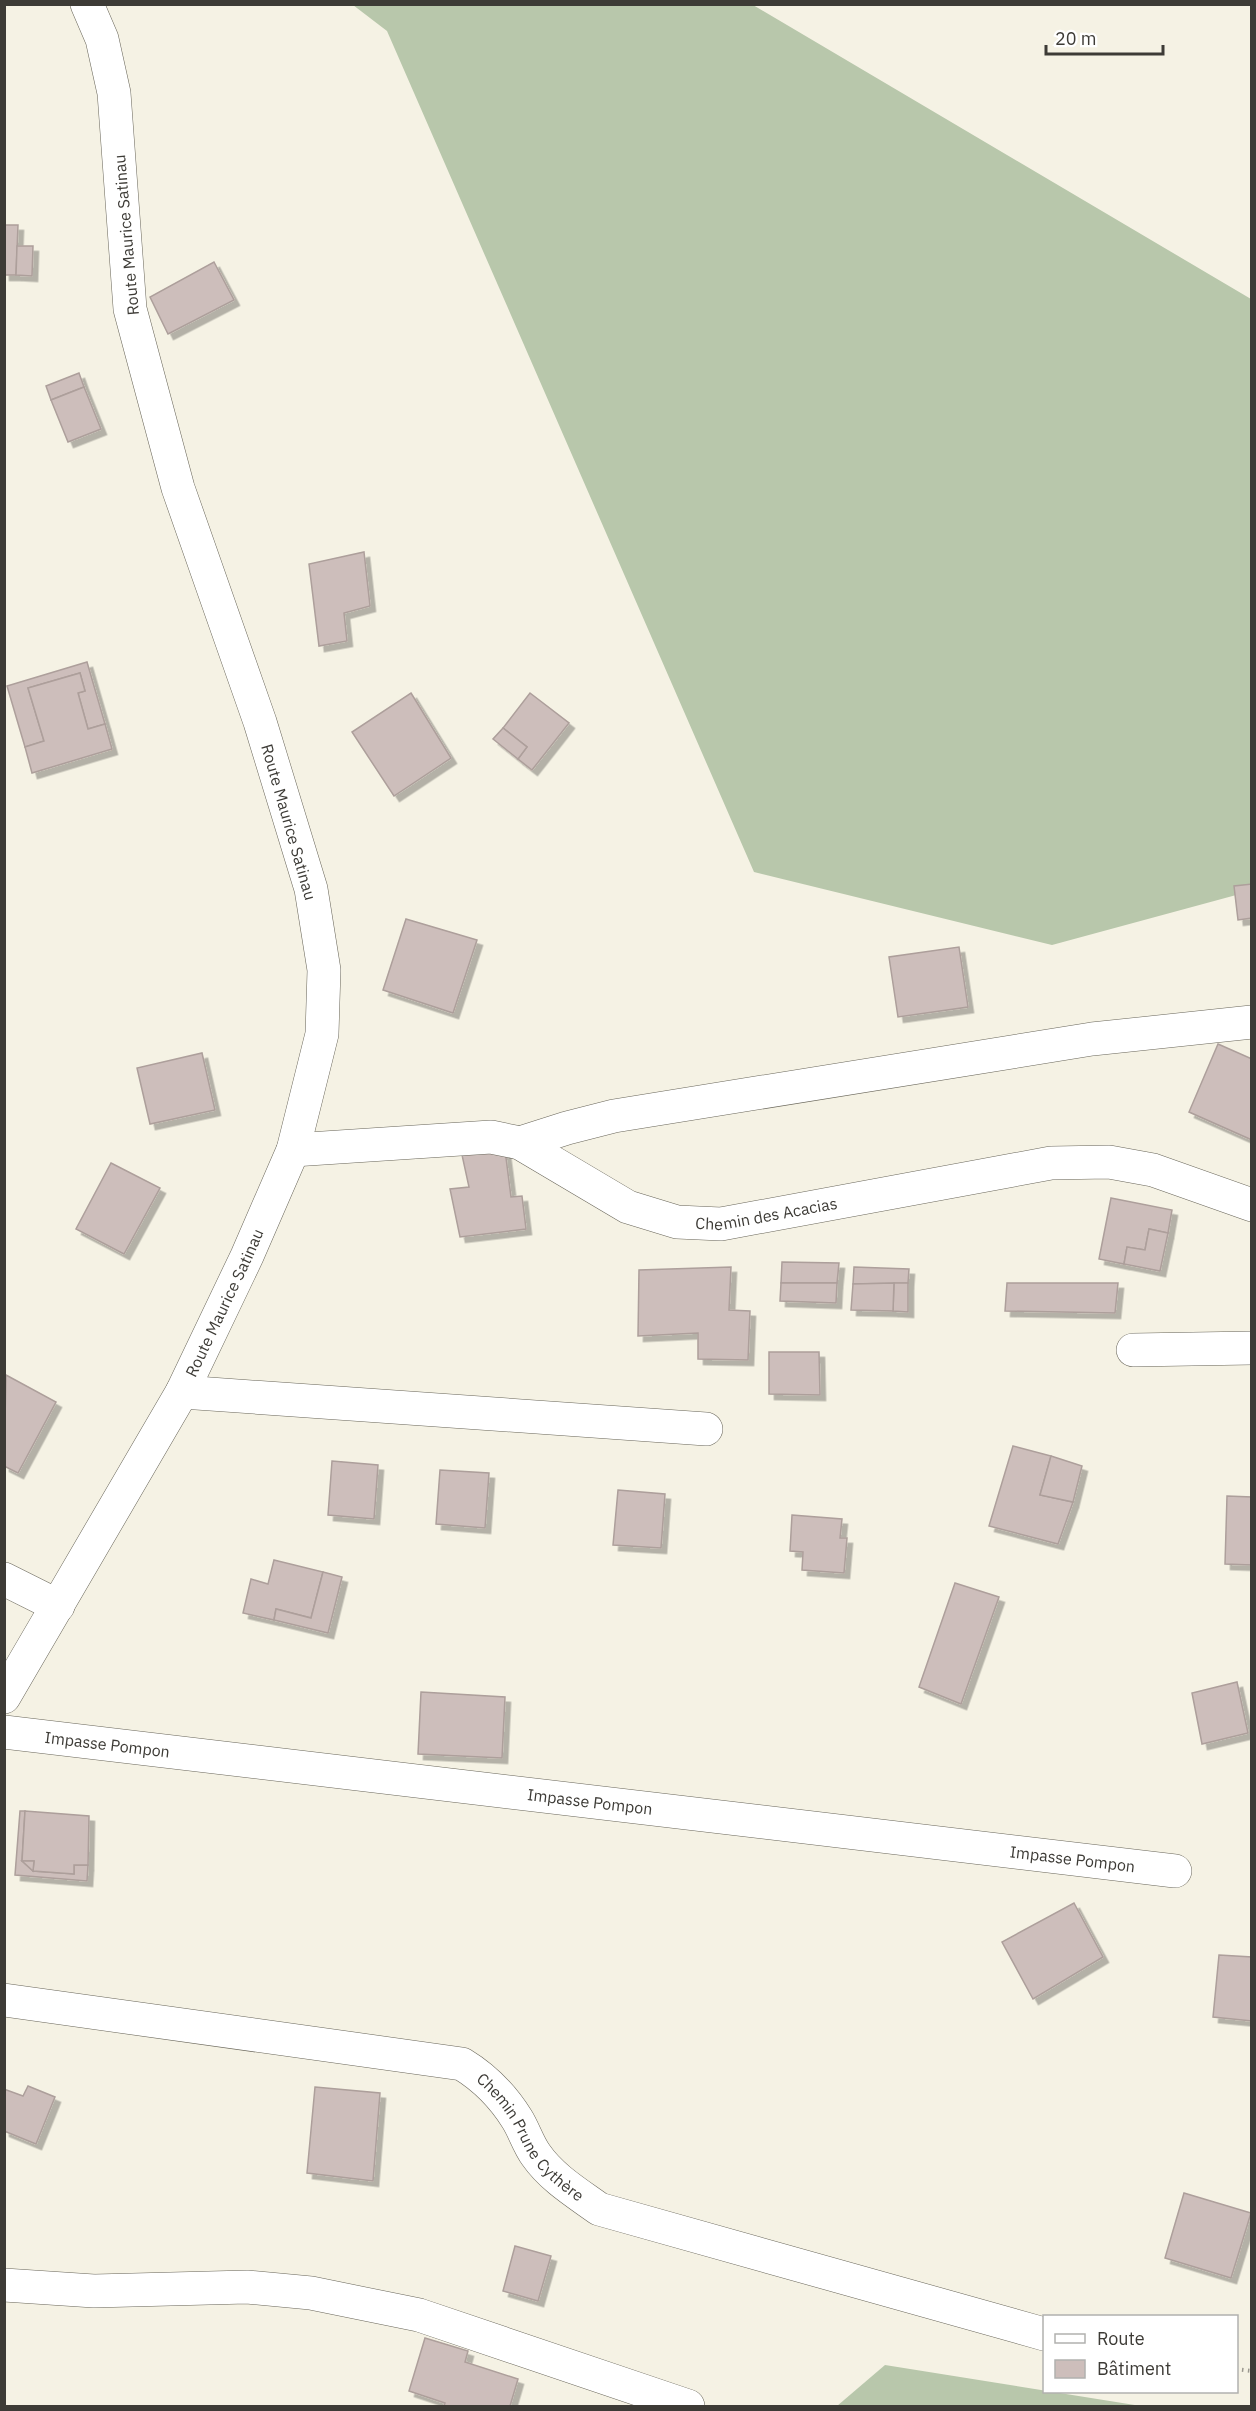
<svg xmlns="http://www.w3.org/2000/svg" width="1256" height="2411" font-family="'IBM Plex Sans',sans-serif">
<defs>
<filter id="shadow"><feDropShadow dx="5.5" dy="5.5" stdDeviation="0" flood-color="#0004"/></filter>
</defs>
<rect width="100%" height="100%" fill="#f5f2e4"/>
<!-- forest -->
<g fill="#b8c7ab">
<path d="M 353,5 L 753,5 L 1251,299 L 1251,891 L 1052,945 L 754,872 L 387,31 Z"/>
<path d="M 885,2365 L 1141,2406 L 837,2406 Z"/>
</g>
<!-- building -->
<g fill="#cdbebb" stroke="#ad9f9b" stroke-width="1.5" filter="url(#shadow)">
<path d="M 4,225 L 18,225 L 16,275 L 4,275 Z"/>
<path d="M 17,246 L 33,246 L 32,276 L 16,275 Z"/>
<path d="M 214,262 L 234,300 L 168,334 L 150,297 Z"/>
<path d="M 79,373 L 84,387 L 51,400 L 46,386 Z"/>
<path d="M 84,387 L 101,429 L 68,442 L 51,400 Z"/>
<path d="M 364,552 L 370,606 L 344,613 L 347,641 L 319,646 L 309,564 Z"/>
<path d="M 87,662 L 105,724 L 88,729 L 78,693 L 85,691 L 80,673 L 28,688 L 44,741 L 25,747 L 7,686 Z"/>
<path d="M 80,673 L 85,691 L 78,693 L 88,729 L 105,724 L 112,749 L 32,773 L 25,747 L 44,741 L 28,688 Z"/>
<path d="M 411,693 L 451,758 L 394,796 L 352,732 Z"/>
<path d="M 530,693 L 569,723 L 532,770 L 518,759 L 527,747 L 503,728 Z"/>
<path d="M 503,728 L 527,747 L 518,759 L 493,739 Z"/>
<path d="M 1252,884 L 1252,918 L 1238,920 L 1234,886 Z"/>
<path d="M 406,919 L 477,940 L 453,1013 L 383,990 Z"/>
<path d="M 959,947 L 968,1007 L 898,1017 L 889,957 Z"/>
<path d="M 1218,1044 L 1252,1059 L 1252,1140 L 1189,1112 Z"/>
<path d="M 202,1053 L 215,1110 L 150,1124 L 137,1068 Z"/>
<path d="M 505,1150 L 511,1197 L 522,1196 L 526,1229 L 460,1237 L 450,1189 L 469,1187 L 462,1155 Z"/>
<path d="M 111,1163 L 160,1188 L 124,1254 L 76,1229 Z"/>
<path d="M 1111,1198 L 1172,1210 L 1168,1233 L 1149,1229 L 1145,1250 L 1127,1247 L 1124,1264 L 1099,1259 Z"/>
<path d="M 1149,1229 L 1168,1233 L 1160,1271 L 1124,1264 L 1127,1247 L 1145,1250 Z"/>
<path d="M 782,1262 L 839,1263 L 837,1283 L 781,1283 Z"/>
<path d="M 731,1267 L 729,1310 L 750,1311 L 748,1360 L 698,1359 L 698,1333 L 638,1336 L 639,1270 Z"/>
<path d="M 854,1267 L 909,1269 L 908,1283 L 853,1284 Z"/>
<path d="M 781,1283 L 837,1283 L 836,1303 L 780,1301 Z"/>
<path d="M 894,1283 L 908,1283 L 908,1312 L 893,1311 Z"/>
<path d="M 894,1283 L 893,1311 L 851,1310 L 853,1284 Z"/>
<path d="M 1007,1283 L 1118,1283 L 1115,1313 L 1005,1311 Z"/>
<path d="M 769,1352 L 819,1352 L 820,1395 L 769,1394 Z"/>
<path d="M 6,1375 L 56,1402 L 18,1473 L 4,1466 Z"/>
<path d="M 1013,1446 L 1051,1456 L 1040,1495 L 1073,1502 L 1058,1544 L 989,1526 Z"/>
<path d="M 1051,1456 L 1082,1466 L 1073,1502 L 1040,1495 Z"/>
<path d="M 332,1461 L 378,1465 L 374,1519 L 328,1515 Z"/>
<path d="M 440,1470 L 489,1473 L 485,1528 L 436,1524 Z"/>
<path d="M 618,1490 L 665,1494 L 661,1548 L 613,1545 Z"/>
<path d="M 1227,1496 L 1252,1497 L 1252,1565 L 1225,1564 Z"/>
<path d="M 792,1515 L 842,1519 L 840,1538 L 847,1538 L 844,1573 L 802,1570 L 803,1552 L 790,1551 Z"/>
<path d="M 274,1560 L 323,1572 L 311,1618 L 276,1609 L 274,1620 L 243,1613 L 251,1579 L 268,1584 Z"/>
<path d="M 323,1572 L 342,1577 L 328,1633 L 274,1620 L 276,1609 L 311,1618 Z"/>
<path d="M 955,1583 L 999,1597 L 961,1704 L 919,1687 Z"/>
<path d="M 1237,1682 L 1248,1733 L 1202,1744 L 1192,1693 Z"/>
<path d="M 421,1692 L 505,1697 L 502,1758 L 418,1754 Z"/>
<path d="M 20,1811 L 25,1811 L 22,1861 L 33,1871 L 74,1874 L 74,1865 L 88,1865 L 87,1881 L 15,1875 Z"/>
<path d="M 25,1811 L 89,1816 L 88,1865 L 74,1865 L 74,1874 L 33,1871 L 34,1861 L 22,1861 Z"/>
<path d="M 22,1861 L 34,1861 L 33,1871 Z"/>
<path d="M 1074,1903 L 1103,1957 L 1033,1999 L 1002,1942 Z"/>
<path d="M 1219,1955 L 1252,1957 L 1252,2021 L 1213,2017 Z"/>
<path d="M 28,2086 L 55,2097 L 36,2144 L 4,2131 L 4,2089 L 23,2096 Z"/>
<path d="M 315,2087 L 380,2093 L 373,2181 L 307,2173 Z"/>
<path d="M 1184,2193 L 1251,2213 L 1231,2278 L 1165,2258 Z"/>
<path d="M 515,2246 L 551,2256 L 538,2301 L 503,2291 Z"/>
<path d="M 425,2338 L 468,2351 L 465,2362 L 518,2379 L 510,2406 L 444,2406 L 445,2403 L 409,2391 Z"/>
</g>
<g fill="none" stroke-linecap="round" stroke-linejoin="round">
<!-- minor casing -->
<g stroke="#69665a" stroke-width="34">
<g id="minor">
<path d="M 520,1143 L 567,1128 L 614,1116 L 1092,1039 L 1252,1022"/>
<path id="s1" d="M 293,1150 L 491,1137 L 520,1143 L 628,1207 L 677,1222 L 721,1224 L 1051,1163 L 1109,1162 L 1153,1170 L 1252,1205"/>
<path d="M 1133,1350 L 1252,1348"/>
<path d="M 182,1392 L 706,1429"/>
<path d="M 4,1579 L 58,1606"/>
<path id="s2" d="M 4,1732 L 1175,1871"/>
<path id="s3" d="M 4,2000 L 462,2064 C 485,2078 502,2095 517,2119 C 524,2130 528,2144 536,2155 C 552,2178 577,2193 599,2209 L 1044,2334"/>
<path d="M 4,2285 L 94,2291 L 247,2287 L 311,2293 L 419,2315 L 688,2406"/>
</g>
</g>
<!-- major casing -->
<g stroke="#69665a" stroke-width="34">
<g id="major">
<path id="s4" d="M 4,1697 L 182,1392 L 247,1256 L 293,1150 L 322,1034 L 324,970 L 311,889 L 260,722 L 178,488 L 130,309 L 114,93 L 102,39 L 87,4"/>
</g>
</g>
<!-- path -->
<path stroke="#9a978e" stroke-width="4" stroke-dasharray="1.5 4.5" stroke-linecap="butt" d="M 1236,2369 L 1252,2371"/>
<!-- minor -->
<use href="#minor" stroke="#fff" stroke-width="33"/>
<!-- major -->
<use href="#major" stroke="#fff" stroke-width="33"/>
</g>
<g text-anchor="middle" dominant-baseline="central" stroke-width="4.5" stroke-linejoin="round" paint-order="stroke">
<!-- street labels -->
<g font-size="16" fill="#3d3b36" stroke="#fff">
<text transform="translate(126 235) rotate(-95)">Route Maurice Satinau</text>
<text transform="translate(289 822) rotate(74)">Route Maurice Satinau</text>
<text stroke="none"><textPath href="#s1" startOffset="495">Chemin des Acacias</textPath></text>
<text stroke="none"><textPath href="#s4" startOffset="452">Route Maurice Satinau</textPath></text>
<text stroke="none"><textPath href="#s2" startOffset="104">Impasse Pompon</textPath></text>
<text stroke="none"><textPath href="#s2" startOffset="590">Impasse Pompon</textPath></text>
<text stroke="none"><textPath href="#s2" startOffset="1076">Impasse Pompon</textPath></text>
<text stroke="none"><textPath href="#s3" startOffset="564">Chemin Prune Cythère</textPath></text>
</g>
</g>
<!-- border -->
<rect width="1256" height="2411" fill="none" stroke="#3d3b36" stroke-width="12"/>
<!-- legend -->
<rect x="1043" y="2315" width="195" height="78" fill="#ffffff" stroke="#b1b1af" stroke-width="1.5"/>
<rect x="1055" y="2334" width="30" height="9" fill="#ffffff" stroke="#b1b1af" stroke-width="1.5"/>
<text x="1097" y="2345" font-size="18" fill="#3d3b36">Route</text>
<rect x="1055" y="2360" width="30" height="18" fill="#cdbebb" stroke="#b1b1af" stroke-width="1.5"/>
<text x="1097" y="2375" font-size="18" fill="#3d3b36">Bâtiment</text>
<!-- scale -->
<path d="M1046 45v9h117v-9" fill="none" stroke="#3d3b36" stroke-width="3"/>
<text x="1055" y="45" font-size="18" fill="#3d3b36" stroke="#ffffff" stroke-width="4.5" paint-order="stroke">20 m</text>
</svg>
